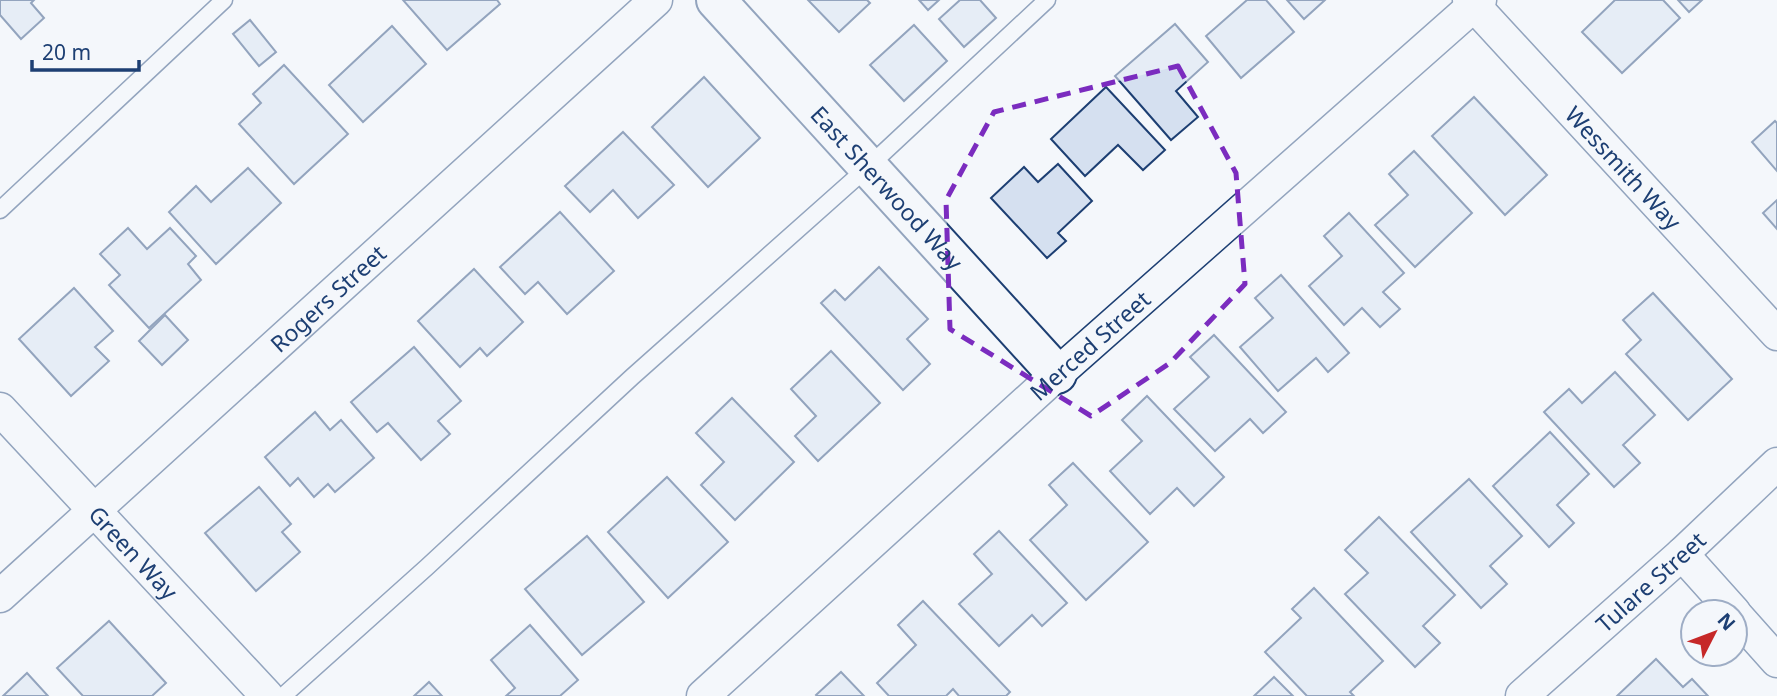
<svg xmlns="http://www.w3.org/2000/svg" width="1777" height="696" font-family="'Noto Sans',sans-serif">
<rect width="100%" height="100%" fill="#f4f7fb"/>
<!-- building -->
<g fill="#d5e0f0" stroke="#1d3f73" stroke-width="2">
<path d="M 0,0 L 34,0 L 31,3 L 44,18 L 21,39 L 0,15 Z"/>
<path d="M 403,0 L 497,0 L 500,4 L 447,50 Z"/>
<path d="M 808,0 L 867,0 L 870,3 L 839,32 Z"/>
<path d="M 919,0 L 939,0 L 928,10 Z"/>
<path d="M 960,0 L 980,0 L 996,18 L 964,47 L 939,19 Z"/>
<path d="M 1247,0 L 1266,0 L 1294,32 L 1241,78 L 1206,36 Z"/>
<path d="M 1287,0 L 1325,0 L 1304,19 Z"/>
<path d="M 1663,0 L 1680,18 L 1622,73 L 1582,32 L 1615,0 Z"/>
<path d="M 1678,0 L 1702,0 L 1689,12 Z"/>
<path d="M 250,20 L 276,52 L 259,66 L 233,34 Z"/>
<path d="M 1175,24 L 1208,62 L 1176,91 L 1198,117 L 1171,140 L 1115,76 Z"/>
<path d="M 914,25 L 947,61 L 904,101 L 870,65 Z"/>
<path d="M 392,26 L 426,64 L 363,122 L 329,85 Z"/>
<path d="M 284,65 L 348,134 L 294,184 L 239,124 L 261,103 L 253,94 Z"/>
<path d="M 704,77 L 760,138 L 708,187 L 652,127 Z"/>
<path d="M 1106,87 L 1165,150 L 1143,170 L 1118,145 L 1085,176 L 1051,139 Z"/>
<path d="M 1474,97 L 1547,175 L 1505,215 L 1432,136 Z"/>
<path d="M 1775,121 L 1777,123 L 1777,171 L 1752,142 Z"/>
<path d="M 623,132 L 674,185 L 638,218 L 613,190 L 590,212 L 565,186 Z"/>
<path d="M 1414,151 L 1472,213 L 1415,267 L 1375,225 L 1408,195 L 1389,174 Z"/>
<path d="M 1058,164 L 1092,201 L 1058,233 L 1066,241 L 1047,258 L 991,198 L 1024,167 L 1038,182 Z"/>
<path d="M 248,168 L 281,203 L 216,264 L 169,212 L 196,186 L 211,202 Z"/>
<path d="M 1777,200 L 1777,229 L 1763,213 Z"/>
<path d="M 560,212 L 614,271 L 567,314 L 538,282 L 525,294 L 500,267 Z"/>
<path d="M 1349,213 L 1404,273 L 1383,292 L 1400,309 L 1380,327 L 1362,308 L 1344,325 L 1309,286 L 1342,256 L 1324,236 Z"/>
<path d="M 128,228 L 147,249 L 170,228 L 196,256 L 188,264 L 201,280 L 149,328 L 109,285 L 120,275 L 100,254 Z"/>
<path d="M 879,267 L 928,319 L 907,339 L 930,364 L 903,390 L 821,303 L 835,290 L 845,300 Z"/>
<path d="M 474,269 L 523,322 L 487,356 L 480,348 L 460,367 L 418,321 Z"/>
<path d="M 1281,275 L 1349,353 L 1328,372 L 1316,358 L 1278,391 L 1240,347 L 1273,318 L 1255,298 Z"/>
<path d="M 74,288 L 113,331 L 95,347 L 109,361 L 71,396 L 19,339 Z"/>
<path d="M 1653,293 L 1732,379 L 1688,420 L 1626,354 L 1641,340 L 1623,320 Z"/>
<path d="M 165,315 L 188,340 L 162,365 L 139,341 Z"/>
<path d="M 1214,335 L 1286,412 L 1263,433 L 1250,419 L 1215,451 L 1174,409 L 1209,377 L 1190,357 Z"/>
<path d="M 414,347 L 461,401 L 438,421 L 450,434 L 421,460 L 388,423 L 377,432 L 351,402 Z"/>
<path d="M 831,351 L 880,403 L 818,461 L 795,436 L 816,416 L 791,389 Z"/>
<path d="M 1615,372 L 1655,415 L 1623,445 L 1640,463 L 1614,487 L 1544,412 L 1569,389 L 1582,403 Z"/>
<path d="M 1147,396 L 1224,477 L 1194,506 L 1177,488 L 1150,514 L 1110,471 L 1142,441 L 1122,420 Z"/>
<path d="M 732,398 L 794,462 L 735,520 L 701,485 L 724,462 L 696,433 Z"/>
<path d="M 315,412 L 330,430 L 341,420 L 374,458 L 335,492 L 328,484 L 314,497 L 298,478 L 290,486 L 265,457 Z"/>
<path d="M 1550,432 L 1589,474 L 1557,505 L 1574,523 L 1549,547 L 1493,486 Z"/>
<path d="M 1073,463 L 1148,542 L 1086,600 L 1030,540 L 1067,505 L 1049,485 Z"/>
<path d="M 667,477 L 728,542 L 668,598 L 608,532 Z"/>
<path d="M 1469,479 L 1522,536 L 1490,566 L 1507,584 L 1481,608 L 1411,532 Z"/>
<path d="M 259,487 L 291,524 L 282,532 L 300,552 L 256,591 L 205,533 Z"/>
<path d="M 1379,517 L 1455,595 L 1423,626 L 1440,643 L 1415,667 L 1345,594 L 1368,573 L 1345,550 Z"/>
<path d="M 999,531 L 1067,603 L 1042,626 L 1032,615 L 999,646 L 959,604 L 992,574 L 974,554 Z"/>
<path d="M 587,536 L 644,602 L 582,655 L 525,589 Z"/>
<path d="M 1314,588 L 1383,661 L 1350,692 L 1354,696 L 1307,696 L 1265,652 L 1301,618 L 1292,609 Z"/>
<path d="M 923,601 L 1010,692 L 1006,696 L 959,696 L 953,689 L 946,696 L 889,696 L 877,683 L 916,645 L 898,625 Z"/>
<path d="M 109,621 L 166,683 L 152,696 L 83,696 L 57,668 Z"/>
<path d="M 530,625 L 578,680 L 560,696 L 506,696 L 515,688 L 491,660 Z"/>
<path d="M 1656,659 L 1683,687 L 1692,679 L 1708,696 L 1617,696 Z"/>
<path d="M 841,672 L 864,696 L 817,696 L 816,695 Z"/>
<path d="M 27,673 L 48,696 L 3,696 Z"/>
<path d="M 1274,677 L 1293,696 L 1254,696 Z"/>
<path d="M 429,682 L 442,696 L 414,696 Z"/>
</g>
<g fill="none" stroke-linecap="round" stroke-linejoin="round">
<!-- service casing -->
<g stroke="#1d3f73" stroke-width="19">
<g id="service">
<path d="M 0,210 L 224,0"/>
<path d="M 283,696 L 427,567 L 632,377 L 868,167 L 1047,0"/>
</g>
</g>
<!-- minor casing -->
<g stroke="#1d3f73" stroke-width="35">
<g id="minor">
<path id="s1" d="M 1469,0 L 1777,334"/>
<path id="s2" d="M 0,409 L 267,696"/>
<path d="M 1682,554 L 1734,612"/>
<path id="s3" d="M 0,596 L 656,0"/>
<path d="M 1735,614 L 1777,661"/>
<path id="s4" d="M 703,696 L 1057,374 L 1480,0"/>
<path id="s5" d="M 1522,696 L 1682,554 L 1777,464"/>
</g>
</g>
<!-- tertiary casing -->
<g stroke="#1d3f73" stroke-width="42">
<g id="tertiary">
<path id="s6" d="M 716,0 L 1057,374"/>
</g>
</g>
<!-- service -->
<use href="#service" stroke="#f4f7fb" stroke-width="16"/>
<!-- minor -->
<use href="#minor" stroke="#f4f7fb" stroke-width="32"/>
<!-- tertiary -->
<use href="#tertiary" stroke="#f4f7fb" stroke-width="38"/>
</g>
<!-- marked area -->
<path d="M0 0H1777V696H0ZM 1178,66 L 1236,173 L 1245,284 L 1170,363 L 1091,416 L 950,329 L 946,200 L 994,112 Z" fill="#f4f7fb" fill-opacity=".55" fill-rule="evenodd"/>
<path fill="none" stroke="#7b2cbf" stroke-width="5" stroke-dasharray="14 9" stroke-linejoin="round" d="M 1178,66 L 1236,173 L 1245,284 L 1170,363 L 1091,416 L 950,329 L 946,200 L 994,112 Z"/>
<g text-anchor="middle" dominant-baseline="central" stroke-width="5" stroke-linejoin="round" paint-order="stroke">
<!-- street labels -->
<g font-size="23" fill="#1d3f73" stroke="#f4f7fb">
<text stroke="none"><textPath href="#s1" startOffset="228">Wessmith Way</textPath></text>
<text stroke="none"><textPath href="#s6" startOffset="254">East Sherwood Way</textPath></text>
<text stroke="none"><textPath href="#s3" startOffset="443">Rogers Street</textPath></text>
<text stroke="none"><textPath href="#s4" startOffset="522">Merced Street</textPath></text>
<text stroke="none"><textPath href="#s2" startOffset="196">Green Way</textPath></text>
<text stroke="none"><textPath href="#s5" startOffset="172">Tulare Street</textPath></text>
</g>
</g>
<!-- north arrow -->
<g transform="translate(1714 633) rotate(48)"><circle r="33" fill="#f4f7fb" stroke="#9eadc5" stroke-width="2"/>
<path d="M0-5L12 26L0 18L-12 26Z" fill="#c62828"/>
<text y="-10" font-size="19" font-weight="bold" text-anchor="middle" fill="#1d3f73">N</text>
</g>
<!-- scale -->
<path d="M32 60v10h107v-10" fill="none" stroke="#1d3f73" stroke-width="3.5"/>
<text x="42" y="60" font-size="21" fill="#1d3f73" stroke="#f4f7fb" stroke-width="5" paint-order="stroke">20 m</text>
</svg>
